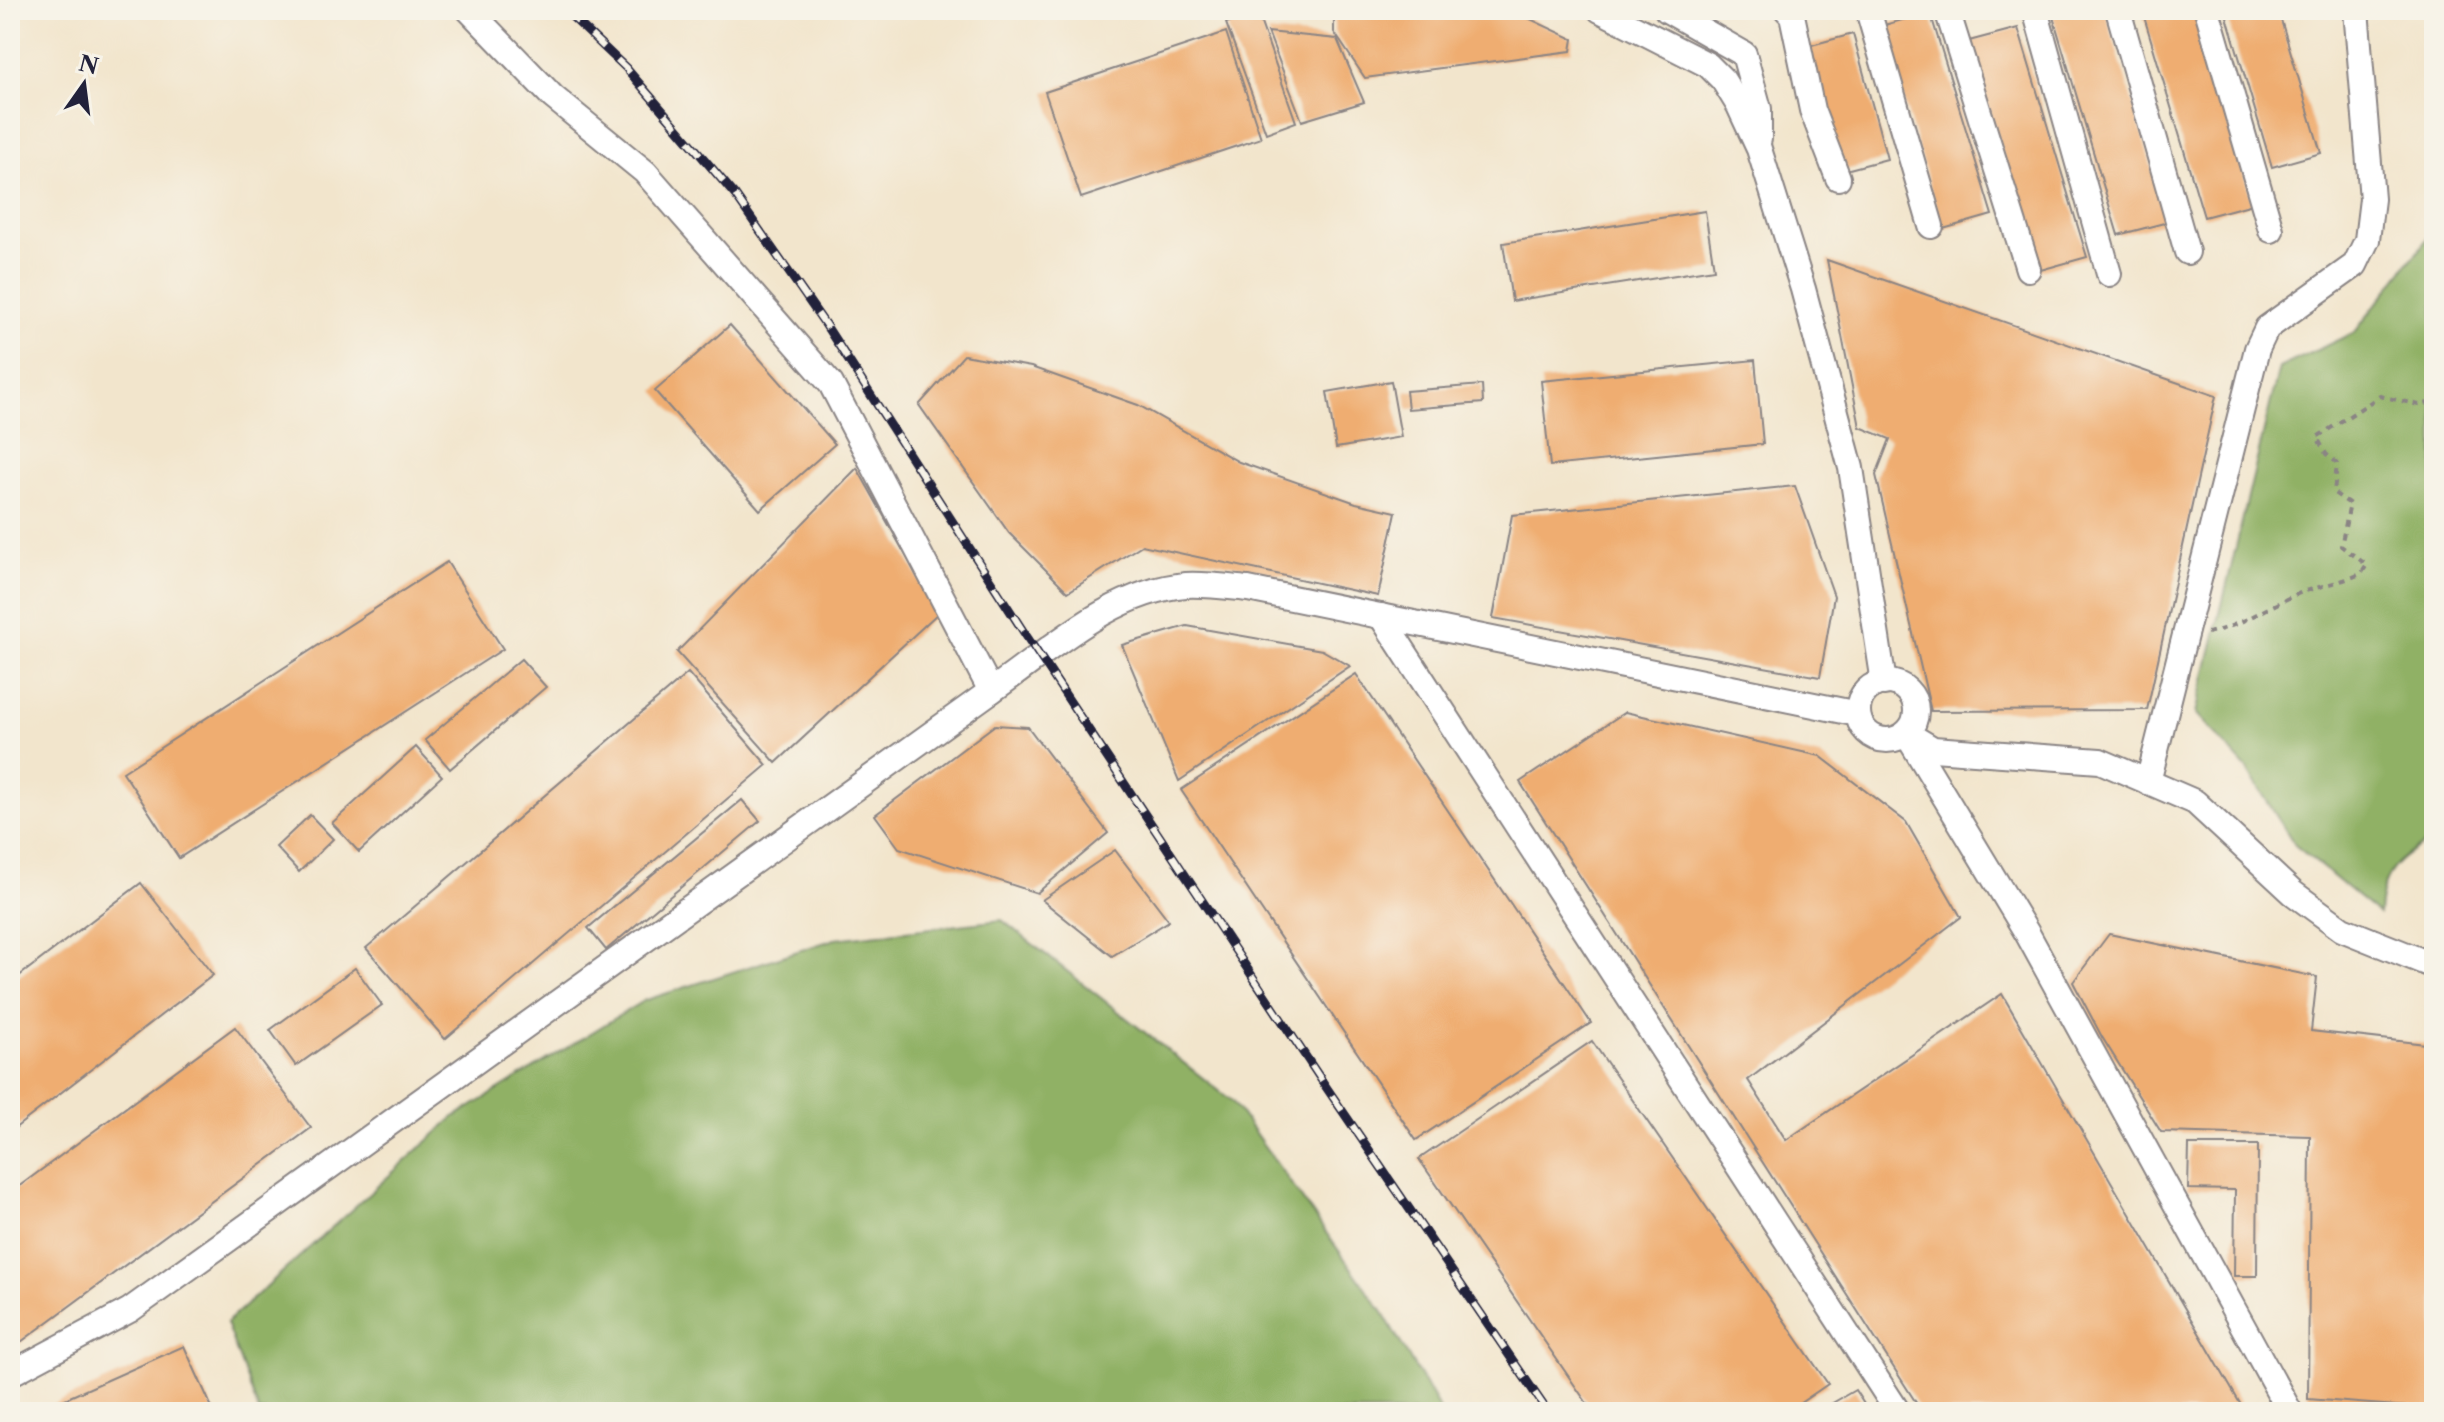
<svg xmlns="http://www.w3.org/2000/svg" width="2444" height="1422" font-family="'Libre Caslon Text',serif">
<rect width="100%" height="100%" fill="#f7f3e8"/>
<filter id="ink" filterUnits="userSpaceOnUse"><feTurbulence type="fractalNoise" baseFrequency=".0125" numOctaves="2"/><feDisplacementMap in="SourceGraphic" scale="16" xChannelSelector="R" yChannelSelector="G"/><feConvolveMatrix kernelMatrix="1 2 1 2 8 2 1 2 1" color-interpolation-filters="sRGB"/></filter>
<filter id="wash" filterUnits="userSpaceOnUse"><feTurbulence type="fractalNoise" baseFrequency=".006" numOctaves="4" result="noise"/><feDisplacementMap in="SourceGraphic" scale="32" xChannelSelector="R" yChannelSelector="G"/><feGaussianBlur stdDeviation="1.8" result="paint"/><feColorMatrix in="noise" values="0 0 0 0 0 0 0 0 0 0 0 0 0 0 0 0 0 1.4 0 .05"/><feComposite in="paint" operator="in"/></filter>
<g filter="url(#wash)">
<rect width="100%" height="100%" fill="#f2e5cc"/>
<!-- forest -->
<g fill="#90b165" stroke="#596a50" stroke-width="2">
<path d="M 2434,230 L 2434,838 C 2398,860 2382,869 2379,914 L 2295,845 L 2246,768 L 2196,713 L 2279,368 L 2355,332 Z"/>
<path d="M 1002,920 L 1232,1101 L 1382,1311 L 1441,1412 L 259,1412 L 226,1323 L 453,1118 L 643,1001 L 835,939 Z"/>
</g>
<g id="blocks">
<!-- building -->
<g fill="#efad71">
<path d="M 1334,10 L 1511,10 L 1573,39 L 1571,51 L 1365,78 L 1334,32 Z"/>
<path d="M 2051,10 L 2105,10 L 2168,222 L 2118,235 Z"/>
<path d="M 2142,10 L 2195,10 L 2253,204 L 2204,217 Z"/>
<path d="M 2225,10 L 2278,10 L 2321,153 L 2272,167 Z"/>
<path d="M 1257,12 L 1296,122 L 1266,133 L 1226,23 Z"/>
<path d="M 1930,12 L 1992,215 L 1943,229 L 1881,26 Z"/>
<path d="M 2018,28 L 2087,257 L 2037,271 L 1969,41 Z"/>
<path d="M 1226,32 L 1261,138 L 1081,198 L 1045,92 Z"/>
<path d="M 1268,32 L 1337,39 L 1364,102 L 1302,121 Z"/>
<path d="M 1853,34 L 1887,159 L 1838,172 L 1804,47 Z"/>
<path d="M 1705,211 L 1714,269 L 1512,301 L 1503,243 Z"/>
<path d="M 1827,260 L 2216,396 L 2147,710 L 1931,711 L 1876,475 L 1890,439 L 1860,427 Z"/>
<path d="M 730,325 L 835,444 L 760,510 L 655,391 Z"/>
<path d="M 964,355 L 1031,367 L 1138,405 L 1239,462 L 1356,503 L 1396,512 L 1378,596 L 1142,545 L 1068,592 L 1009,533 L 919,405 Z"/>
<path d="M 1755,360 L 1763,444 L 1550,466 L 1541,381 Z"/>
<path d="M 1391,381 L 1401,437 L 1336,448 L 1327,392 Z"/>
<path d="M 1482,385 L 1483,403 L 1408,409 L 1406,391 Z"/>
<path d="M 857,468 L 938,613 L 776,763 L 677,652 Z"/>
<path d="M 1795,486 L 1834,596 L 1820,677 L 1493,618 L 1512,515 Z"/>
<path d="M 447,562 L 503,649 L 179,858 L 123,772 Z"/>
<path d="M 1187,626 L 1322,650 L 1350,666 L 1179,781 L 1122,645 Z"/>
<path d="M 521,659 L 546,687 L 450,769 L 425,740 Z"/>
<path d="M 688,673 L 767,765 L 445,1039 L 366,948 Z"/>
<path d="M 1356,674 L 1591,1023 L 1416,1140 L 1181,790 Z"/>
<path d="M 1625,712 L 1820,756 L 1906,822 L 1961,917 L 1748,1080 L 1786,1140 L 2002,994 L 2245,1412 L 1922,1412 L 1520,782 Z"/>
<path d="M 995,725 L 1028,727 L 1108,833 L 1037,893 L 899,848 L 875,815 Z"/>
<path d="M 416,747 L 442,776 L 359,852 L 332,823 Z"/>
<path d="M 742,800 L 760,821 L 606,950 L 588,928 Z"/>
<path d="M 310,815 L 333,839 L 299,872 L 276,847 Z"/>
<path d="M 1115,850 L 1169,921 L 1112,956 L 1042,900 Z"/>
<path d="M 141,883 L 213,975 L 10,1132 L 10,983 Z"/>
<path d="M 2109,934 L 2317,977 L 2311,1031 L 2434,1045 L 2434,1409 L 2308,1399 L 2310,1136 L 2161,1132 L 2102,1037 L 2073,982 Z"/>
<path d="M 355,968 L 382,1005 L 296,1066 L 270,1030 Z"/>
<path d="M 235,1027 L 311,1128 L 10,1350 L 10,1193 Z"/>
<path d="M 1592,1041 L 1828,1384 L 1787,1412 L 1593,1412 L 1419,1159 Z"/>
<path d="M 2189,1145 L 2258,1145 L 2257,1276 L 2234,1276 L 2235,1190 L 2188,1189 Z"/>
<path d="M 184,1346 L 214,1412 L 36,1412 Z"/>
<path d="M 1855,1390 L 1869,1412 L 1817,1412 Z"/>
</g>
</g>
</g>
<g filter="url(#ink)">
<use href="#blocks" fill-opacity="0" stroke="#8a8484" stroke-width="2"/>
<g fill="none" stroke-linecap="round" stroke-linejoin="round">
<!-- minor casing -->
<g stroke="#8a8484" stroke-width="28">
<g id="minor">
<path d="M 469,10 L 553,97 L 645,172 L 831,384 L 991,691"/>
<path d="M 1600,10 L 1708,65 L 1723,80 L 1739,106 L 1759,149 L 1803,289 L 1851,468 L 1884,683"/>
<path d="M 1667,10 L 1744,54 L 1759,109 L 1759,139"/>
<path d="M 1787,10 L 1792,15 L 1812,110 L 1838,178"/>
<path d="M 1868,10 L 1931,226"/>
<path d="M 1947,10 L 2028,269"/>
<path d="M 2035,10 L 2109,274"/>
<path d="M 2118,10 L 2187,252"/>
<path d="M 2207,10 L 2271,230"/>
<path d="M 1381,616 L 1898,1412"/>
<circle cx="1887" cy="711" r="29"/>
<path d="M 1906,733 L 2027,933 L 2290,1412"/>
<path d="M 1908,734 L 1933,749 L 2100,761 L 2195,802 L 2293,893 L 2342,929 L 2434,966"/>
<path d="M 2148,782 L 2257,349 L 2267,328 L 2355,265 L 2367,240 L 2372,199 L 2356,10"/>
<path d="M 10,1374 L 130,1310 L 991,691 C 1049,651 1112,591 1186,585 C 1206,584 1228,587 1248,589 L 1858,714"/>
</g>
</g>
<!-- path -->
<path stroke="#8a8484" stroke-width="4" stroke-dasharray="6 6" stroke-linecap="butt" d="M 2207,633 C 2242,626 2268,606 2300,593 C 2320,586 2341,582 2361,574 L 2367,565 L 2341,546 L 2350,504 L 2334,493 L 2337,463 L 2326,454 L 2317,437 L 2380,396 L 2419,405 L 2434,402"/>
<!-- minor -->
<use href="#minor" stroke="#fff" stroke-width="24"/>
<!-- rail casing -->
<g stroke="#22223b" stroke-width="9">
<path id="rail" d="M 565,10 L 626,68 L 735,195 L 825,324 L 1027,637 L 1322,1081 L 1548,1412"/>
</g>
<!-- rail -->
<use href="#rail" stroke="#f7f3e8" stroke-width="6" stroke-dasharray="18" stroke-linecap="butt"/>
</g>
</g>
<!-- margin -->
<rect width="2444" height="1422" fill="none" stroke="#f7f3e8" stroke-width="40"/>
<!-- north arrow -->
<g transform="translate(84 84) rotate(14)" stroke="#f7f3e8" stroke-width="6" paint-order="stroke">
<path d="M0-6L14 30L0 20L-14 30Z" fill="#22223b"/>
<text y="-12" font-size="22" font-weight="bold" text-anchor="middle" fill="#22223b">N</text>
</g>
</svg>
